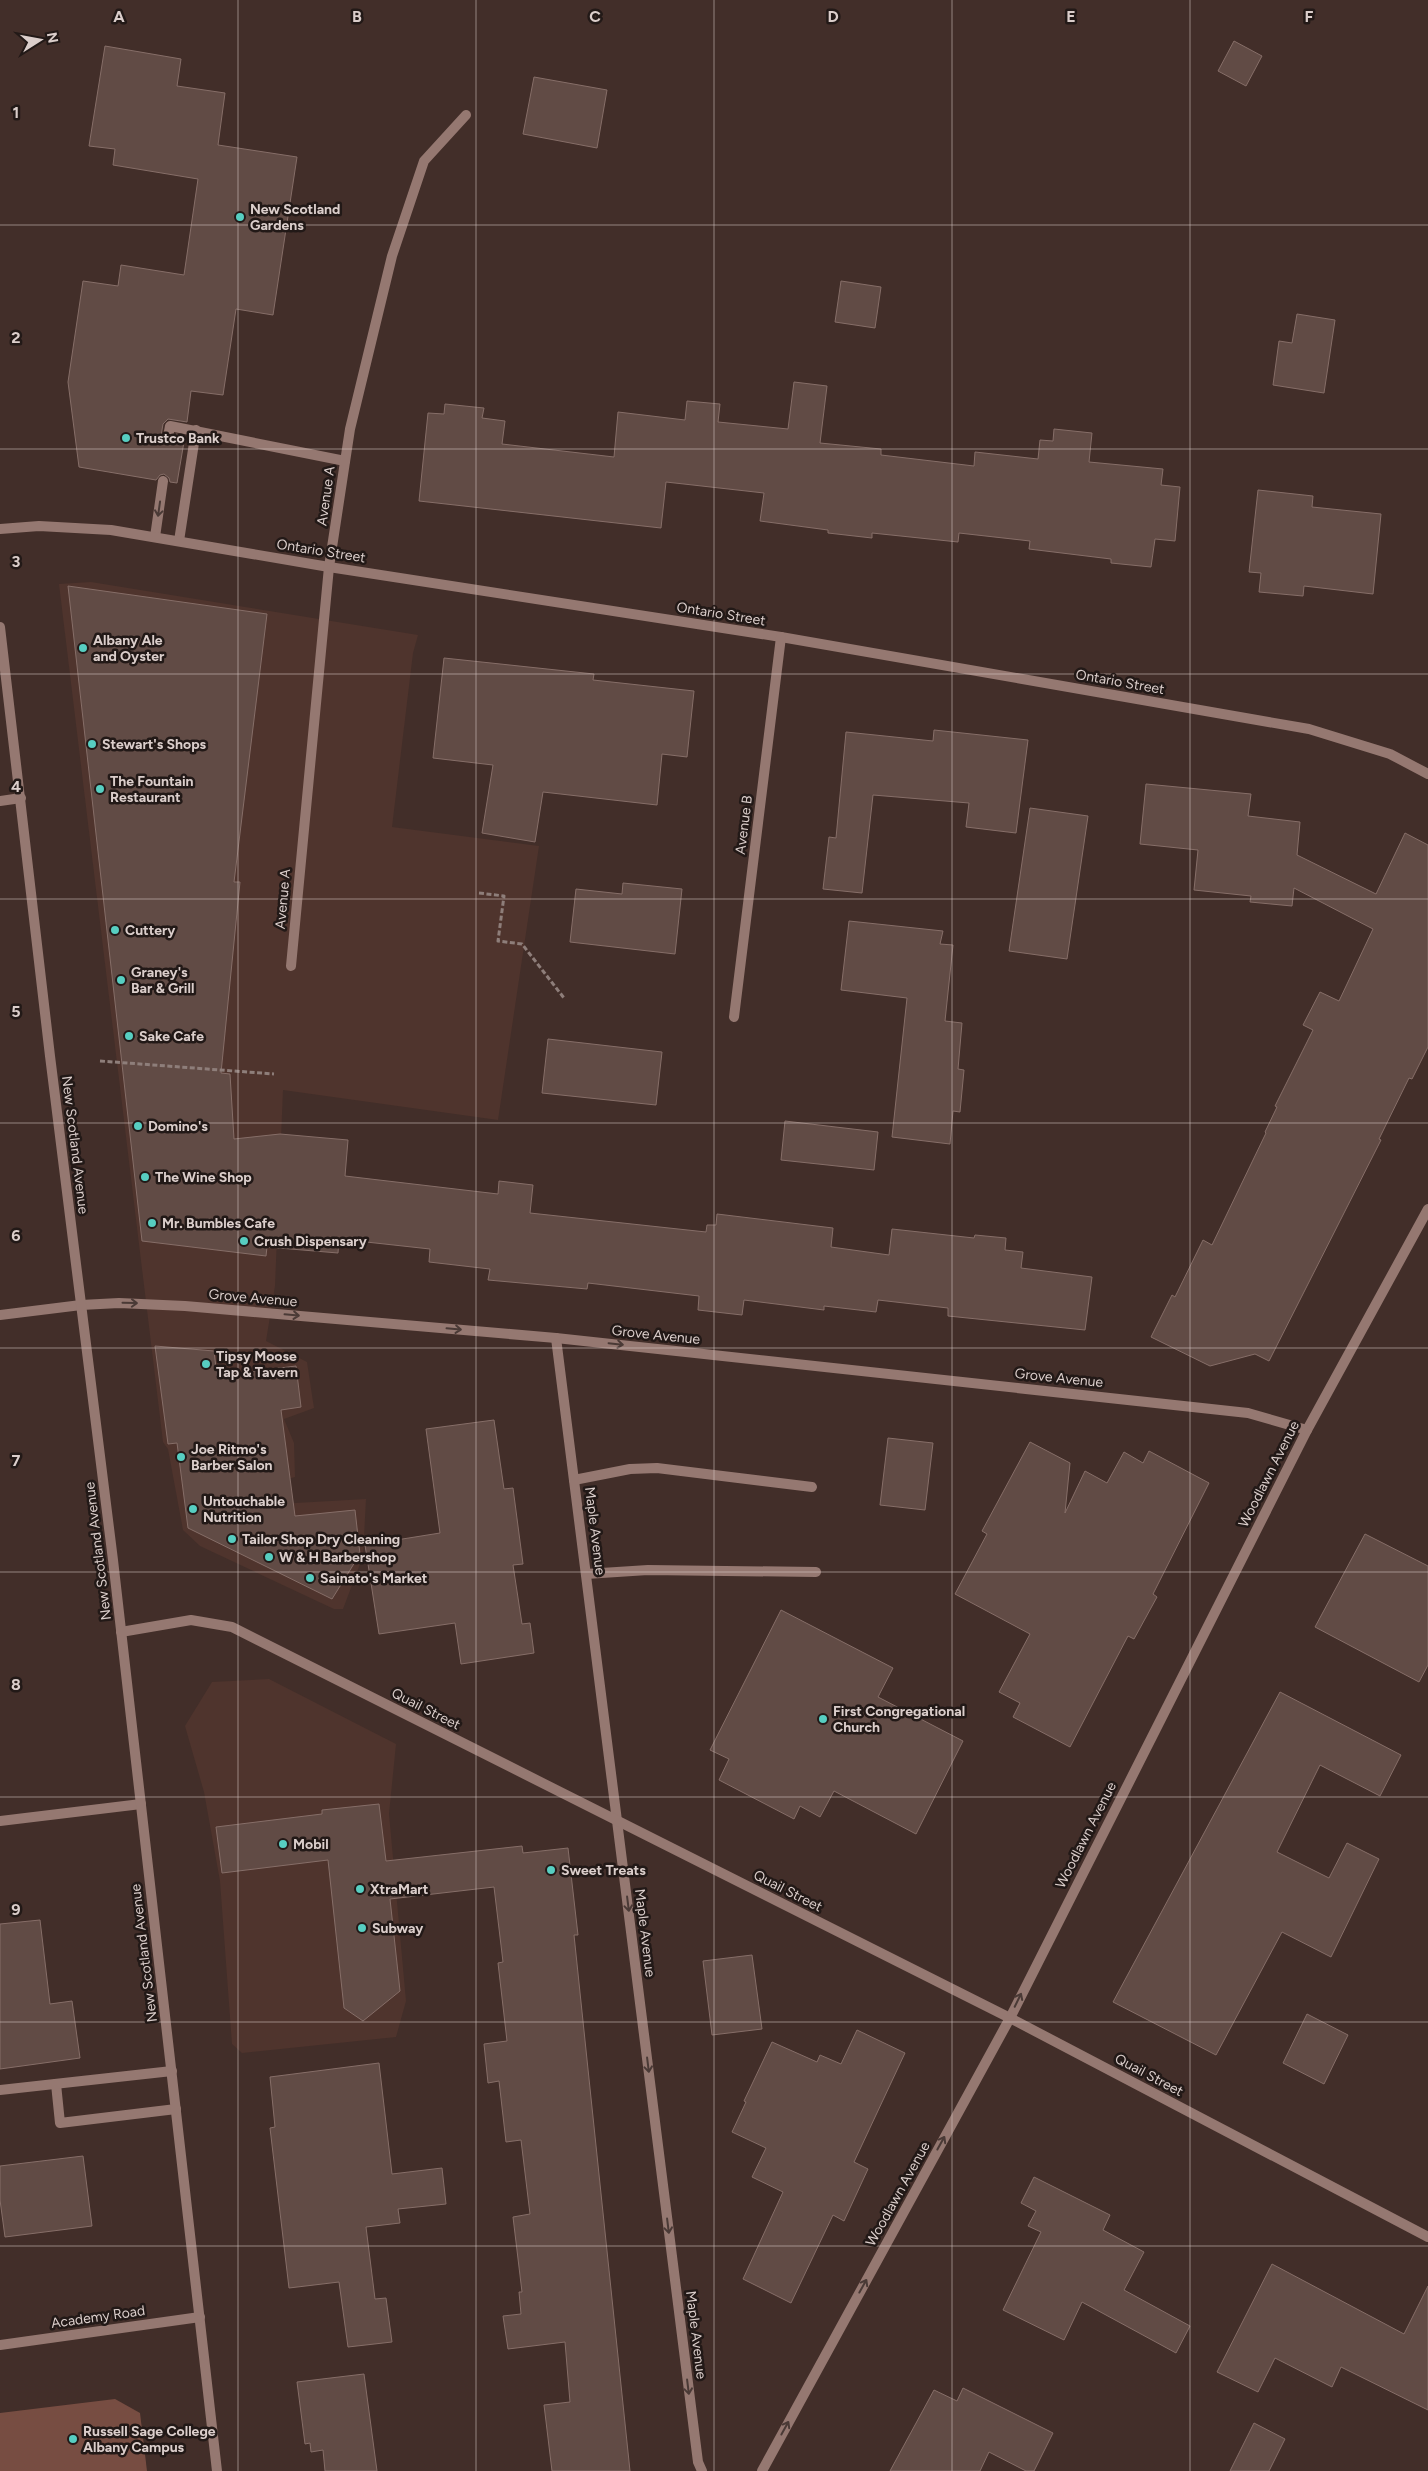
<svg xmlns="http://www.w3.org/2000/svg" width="1428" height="2471" font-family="Figtree,sans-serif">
<rect width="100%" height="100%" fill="#422e29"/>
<!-- built -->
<g fill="#4f342d">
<path d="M 91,582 L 418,635 L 413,653 L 392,827 L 539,846 L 498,1120 L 283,1090 L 275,1286 L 266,1341 L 307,1362 L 314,1408 L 284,1419 L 294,1443 L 295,1477 L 272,1483 L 278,1504 L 366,1499 L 363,1556 L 343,1609 L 334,1609 L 200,1546 L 183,1530 L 168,1449 L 163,1442 L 59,584 Z"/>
<path d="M 269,1679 L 396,1744 L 389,1814 L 406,2001 L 396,2037 L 242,2053 L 232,2044 L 220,1881 L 204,1792 L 185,1726 L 212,1682 Z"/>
</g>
<!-- green -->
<path fill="#774d42" d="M 115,2399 L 140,2413 L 147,2471 L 0,2471 L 0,2413 Z"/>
<!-- building -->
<g fill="#614b45" stroke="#866e68">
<path d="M 1234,41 L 1262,56 L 1246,86 L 1218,71 Z"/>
<path d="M 105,46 L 181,59 L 177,86 L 225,93 L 218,145 L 297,157 L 273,315 L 236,309 L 223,395 L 191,391 L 187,422 L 168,419 L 163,424 L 161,436 L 164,443 L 173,442 L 176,434 L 185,436 L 177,483 L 170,482 L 169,478 L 164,474 L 160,475 L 156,480 L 79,467 L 68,382 L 83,281 L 118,286 L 121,265 L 184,275 L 198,179 L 113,165 L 115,149 L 89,146 Z"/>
<path d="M 534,77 L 607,90 L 597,148 L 523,134 Z"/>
<path d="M 841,281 L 881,287 L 875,328 L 835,322 Z"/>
<path d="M 1297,314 L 1335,320 L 1324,393 L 1273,385 L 1279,341 L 1292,343 Z"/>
<path d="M 794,382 L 827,386 L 820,443 L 881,449 L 881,455 L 974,466 L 975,452 L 1038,459 L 1040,440 L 1053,441 L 1054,429 L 1092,433 L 1089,462 L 1163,469 L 1161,485 L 1180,487 L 1175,541 L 1155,539 L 1151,567 L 1111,563 L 1111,559 L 1029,549 L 1030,541 L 959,533 L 958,542 L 872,533 L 872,538 L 828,533 L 828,530 L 760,521 L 764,493 L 666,482 L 661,528 L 419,501 L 428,413 L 444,414 L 445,404 L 484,408 L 482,418 L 505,421 L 502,444 L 614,457 L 618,412 L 685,420 L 687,401 L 720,404 L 718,422 L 788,429 Z"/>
<path d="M 1258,490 L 1313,496 L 1312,507 L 1381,514 L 1373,594 L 1304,586 L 1303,596 L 1259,592 L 1261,573 L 1249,572 Z"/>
<path d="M 68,586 L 267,614 L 234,882 L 240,882 L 221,1073 L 230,1074 L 234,1139 L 280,1134 L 348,1140 L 345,1176 L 498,1194 L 499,1181 L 533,1185 L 530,1213 L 706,1232 L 707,1225 L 716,1225 L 717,1214 L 833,1228 L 831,1247 L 889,1255 L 892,1229 L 974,1238 L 975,1235 L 1006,1238 L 1005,1250 L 1023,1252 L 1021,1268 L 1092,1277 L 1085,1330 L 948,1316 L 948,1308 L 878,1300 L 876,1312 L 824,1306 L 824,1310 L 744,1300 L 742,1315 L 698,1310 L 699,1296 L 588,1283 L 587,1289 L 488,1280 L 490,1269 L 429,1262 L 430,1249 L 339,1239 L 338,1253 L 267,1247 L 266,1256 L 142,1241 Z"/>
<path d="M 444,658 L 594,674 L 593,680 L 694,691 L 687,757 L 662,754 L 657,805 L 543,792 L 535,842 L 482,833 L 493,765 L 433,758 Z"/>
<path d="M 934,730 L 1028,740 L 1016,833 L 966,827 L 969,803 L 873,795 L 862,893 L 823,889 L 829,837 L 836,838 L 846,732 L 933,741 Z"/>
<path d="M 1146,784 L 1251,794 L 1248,816 L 1300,822 L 1297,855 L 1376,894 L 1405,833 L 1428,845 L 1428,1047 L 1412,1079 L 1409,1078 L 1379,1139 L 1381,1140 L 1269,1361 L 1255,1354 L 1210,1366 L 1151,1337 L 1172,1295 L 1175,1297 L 1203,1240 L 1212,1245 L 1266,1133 L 1265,1132 L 1277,1107 L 1275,1106 L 1313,1030 L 1303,1025 L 1320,992 L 1339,1001 L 1373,929 L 1294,888 L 1292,906 L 1250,902 L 1251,896 L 1194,890 L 1198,850 L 1140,844 Z"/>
<path d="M 1030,808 L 1088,816 L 1067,959 L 1009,951 Z"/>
<path d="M 623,883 L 682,889 L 675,954 L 570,942 L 576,889 L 622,894 Z"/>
<path d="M 849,921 L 943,931 L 940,944 L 953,945 L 945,1021 L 962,1023 L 958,1069 L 964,1070 L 960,1112 L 953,1111 L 950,1144 L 892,1137 L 907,998 L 841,990 Z"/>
<path d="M 548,1039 L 662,1052 L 656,1105 L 542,1093 Z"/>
<path d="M 785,1121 L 878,1132 L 874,1170 L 781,1160 Z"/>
<path d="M 155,1346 L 214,1351 L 217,1376 L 296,1366 L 301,1407 L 281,1410 L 295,1516 L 355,1510 L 360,1554 L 332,1599 L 188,1528 L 177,1443 L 168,1444 Z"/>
<path d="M 494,1420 L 504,1489 L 513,1488 L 523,1564 L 513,1565 L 522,1624 L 530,1623 L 534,1653 L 461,1664 L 455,1623 L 379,1634 L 365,1545 L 440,1533 L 426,1429 Z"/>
<path d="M 888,1438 L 933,1443 L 925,1510 L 880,1505 Z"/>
<path d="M 1030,1442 L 1070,1463 L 1065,1513 L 1085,1471 L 1107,1483 L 1124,1452 L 1143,1463 L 1149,1451 L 1209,1483 L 1153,1594 L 1157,1597 L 1134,1639 L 1128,1636 L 1070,1747 L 1013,1717 L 1020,1703 L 999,1692 L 1030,1634 L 955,1594 L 987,1534 L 982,1531 Z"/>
<path d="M 1365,1534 L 1428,1566 L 1428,1665 L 1419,1682 L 1315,1627 Z"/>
<path d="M 781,1610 L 893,1668 L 878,1697 L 963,1741 L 916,1834 L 834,1791 L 820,1817 L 800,1806 L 794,1819 L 719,1780 L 729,1759 L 710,1750 Z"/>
<path d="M 1280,1692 L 1401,1755 L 1380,1796 L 1320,1765 L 1277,1852 L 1329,1878 L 1347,1843 L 1379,1859 L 1331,1957 L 1282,1932 L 1216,2055 L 1113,2002 Z"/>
<path d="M 379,1804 L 386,1861 L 522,1846 L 523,1853 L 568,1848 L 578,1935 L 574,1935 L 630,2471 L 552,2471 L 544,2405 L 570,2402 L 565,2342 L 508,2349 L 503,2316 L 521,2314 L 519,2292 L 522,2292 L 513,2217 L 530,2214 L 521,2140 L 506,2142 L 499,2081 L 488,2083 L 484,2044 L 507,2041 L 498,1963 L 503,1962 L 494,1887 L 390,1899 L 400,1991 L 363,2021 L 344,2008 L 328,1860 L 222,1873 L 216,1827 L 322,1814 L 322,1810 Z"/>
<path d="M 40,1920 L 50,2004 L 72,2001 L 80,2058 L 0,2069 L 0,1924 Z"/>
<path d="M 752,1955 L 762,2029 L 712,2035 L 703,1961 Z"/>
<path d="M 1307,2014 L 1348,2035 L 1324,2084 L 1283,2063 Z"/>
<path d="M 857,2030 L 905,2053 L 854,2162 L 868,2169 L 844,2221 L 833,2215 L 791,2303 L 743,2279 L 783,2192 L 752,2177 L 766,2148 L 732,2132 L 746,2102 L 744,2101 L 772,2042 L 817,2062 L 820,2055 L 841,2064 Z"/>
<path d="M 379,2063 L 392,2174 L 442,2168 L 446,2204 L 398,2209 L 400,2223 L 366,2227 L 375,2299 L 386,2298 L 392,2342 L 348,2347 L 339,2282 L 289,2288 L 270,2128 L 275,2127 L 270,2077 Z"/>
<path d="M 83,2156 L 92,2226 L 5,2237 L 0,2200 L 0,2166 Z"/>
<path d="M 1034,2177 L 1110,2215 L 1103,2230 L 1144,2252 L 1124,2290 L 1190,2326 L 1176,2353 L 1082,2302 L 1064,2340 L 1003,2310 L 1041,2232 L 1028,2226 L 1036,2211 L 1021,2203 Z"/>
<path d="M 1272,2264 L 1404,2334 L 1428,2286 L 1428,2410 L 1341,2367 L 1332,2387 L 1275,2358 L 1258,2392 L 1217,2372 Z"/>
<path d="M 364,2374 L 377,2471 L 325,2471 L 323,2450 L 311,2452 L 310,2443 L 305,2444 L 297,2382 Z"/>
<path d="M 963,2388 L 1053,2433 L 1034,2471 L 1026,2471 L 989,2452 L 980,2471 L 890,2471 L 934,2390 L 957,2401 Z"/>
<path d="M 1254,2423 L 1285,2439 L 1269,2471 L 1230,2471 Z"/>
</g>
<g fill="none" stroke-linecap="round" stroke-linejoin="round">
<!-- path -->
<g stroke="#8e7e7a" stroke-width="3" stroke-dasharray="5 2.5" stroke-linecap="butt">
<path d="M 479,893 L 504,896 L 498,941 L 522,944 L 564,998"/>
<path d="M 100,1061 L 274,1074"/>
</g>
<!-- service -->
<g stroke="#957871" stroke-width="10">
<path d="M 168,437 L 170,426 L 345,461"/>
<path d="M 155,537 L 163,481"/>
<path d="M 179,541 L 196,430"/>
<path d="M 574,1480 L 630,1469 L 657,1468 L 812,1487"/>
<path d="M 586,1574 L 648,1570 L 816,1572"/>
<path d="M 56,2084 L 60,2123 L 176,2109"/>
<path d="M 0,2090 L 172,2071"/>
</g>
<!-- minor -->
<g stroke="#957871" stroke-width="10">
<path d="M 0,529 L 39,526 L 111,530 L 329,567 L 781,637 L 1309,729 L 1390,754 L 1428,774"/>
<path d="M 0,801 L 21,798"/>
<path d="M 291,966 L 329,567 L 350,429 L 392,256 L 424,161 L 466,115"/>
<path d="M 734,1017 L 781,637"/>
<path d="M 0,1315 L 81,1305 L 119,1303 L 185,1306 L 556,1338 L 1248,1413 L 1307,1430"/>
<path d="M 556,1338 L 698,2462 L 702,2471"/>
<path d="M 0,1821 L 141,1804"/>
<path d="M 762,2471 L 1010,2018 L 1307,1430 L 1428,1209"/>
</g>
<!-- tertiary -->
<g stroke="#957871" stroke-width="10">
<path d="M 0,627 L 50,1056 L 113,1560 L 217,2471"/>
<path d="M 121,1632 L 191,1620 L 232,1627 L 1010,2018 L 1428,2237"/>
<path d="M 0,2345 L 200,2317"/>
</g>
</g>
<!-- one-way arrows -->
<defs><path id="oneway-shaft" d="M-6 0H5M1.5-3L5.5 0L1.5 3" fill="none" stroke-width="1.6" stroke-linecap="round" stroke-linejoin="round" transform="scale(1.25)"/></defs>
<g stroke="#4a3a36">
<use href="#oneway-shaft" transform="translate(159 509) rotate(98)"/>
<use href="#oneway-shaft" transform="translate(130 1303) rotate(1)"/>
<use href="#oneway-shaft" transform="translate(292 1315) rotate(5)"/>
<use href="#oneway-shaft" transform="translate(454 1329) rotate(5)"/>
<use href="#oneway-shaft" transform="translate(616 1344) rotate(6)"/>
<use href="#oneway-shaft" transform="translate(628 1904) rotate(83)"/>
<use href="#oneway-shaft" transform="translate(1018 2000) rotate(-64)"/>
<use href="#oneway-shaft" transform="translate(648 2065) rotate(83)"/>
<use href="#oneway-shaft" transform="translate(941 2143) rotate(-61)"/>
<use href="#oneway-shaft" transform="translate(668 2226) rotate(83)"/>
<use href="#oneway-shaft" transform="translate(863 2286) rotate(-61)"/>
<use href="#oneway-shaft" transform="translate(688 2387) rotate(83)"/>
<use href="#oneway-shaft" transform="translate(785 2428) rotate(-61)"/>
</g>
<!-- grid -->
<path fill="none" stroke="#dbcecb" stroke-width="1" stroke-opacity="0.55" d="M 238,0 L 238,2471M 476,0 L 476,2471M 714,0 L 714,2471M 952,0 L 952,2471M 1190,0 L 1190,2471M 0,225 L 1428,225M 0,449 L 1428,449M 0,674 L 1428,674M 0,899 L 1428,899M 0,1123 L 1428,1123M 0,1348 L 1428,1348M 0,1572 L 1428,1572M 0,1797 L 1428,1797M 0,2022 L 1428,2022M 0,2246 L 1428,2246"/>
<!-- markers -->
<g fill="#57cec1" stroke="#221917" stroke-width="2">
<circle cx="240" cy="217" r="5"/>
<circle cx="126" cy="438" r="5"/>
<circle cx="83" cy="648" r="5"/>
<circle cx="92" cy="744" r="5"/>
<circle cx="100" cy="789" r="5"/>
<circle cx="115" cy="930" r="5"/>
<circle cx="121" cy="980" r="5"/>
<circle cx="129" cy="1036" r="5"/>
<circle cx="138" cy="1126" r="5"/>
<circle cx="145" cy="1177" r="5"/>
<circle cx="152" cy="1223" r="5"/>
<circle cx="244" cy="1241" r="5"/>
<circle cx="206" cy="1364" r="5"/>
<circle cx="181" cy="1457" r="5"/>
<circle cx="193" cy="1509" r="5"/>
<circle cx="232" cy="1539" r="5"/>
<circle cx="269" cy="1557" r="5"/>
<circle cx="310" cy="1578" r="5"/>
<circle cx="823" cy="1719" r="5"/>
<circle cx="283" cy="1844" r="5"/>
<circle cx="551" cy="1870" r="5"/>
<circle cx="360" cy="1889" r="5"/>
<circle cx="362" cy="1928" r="5"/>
<circle cx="73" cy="2439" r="5"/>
</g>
<g text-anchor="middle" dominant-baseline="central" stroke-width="5" stroke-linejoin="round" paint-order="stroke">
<!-- poi labels -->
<g font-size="14" font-weight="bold" fill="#dbcecb" stroke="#221917" text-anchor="start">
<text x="250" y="209">New Scotland<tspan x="250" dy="16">Gardens</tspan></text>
<text x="136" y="438">Trustco Bank</text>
<text x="93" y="640">Albany Ale<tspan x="93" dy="16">and Oyster</tspan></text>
<text x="102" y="744">Stewart's Shops</text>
<text x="110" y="781">The Fountain<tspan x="110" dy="16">Restaurant</tspan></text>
<text x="125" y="930">Cuttery</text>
<text x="131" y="972">Graney's<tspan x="131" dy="16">Bar &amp; Grill</tspan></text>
<text x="139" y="1036">Sake Cafe</text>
<text x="148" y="1126">Domino's</text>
<text x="155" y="1177">The Wine Shop</text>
<text x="162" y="1223">Mr. Bumbles Cafe</text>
<text x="254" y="1241">Crush Dispensary</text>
<text x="216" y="1356">Tipsy Moose<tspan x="216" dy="16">Tap &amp; Tavern</tspan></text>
<text x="191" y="1449">Joe Ritmo's<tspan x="191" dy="16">Barber Salon</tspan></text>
<text x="203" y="1501">Untouchable<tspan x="203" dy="16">Nutrition</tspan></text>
<text x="242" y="1539">Tailor Shop Dry Cleaning</text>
<text x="279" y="1557">W &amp; H Barbershop</text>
<text x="320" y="1578">Sainato's Market</text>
<text x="833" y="1711">First Congregational<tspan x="833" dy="16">Church</tspan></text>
<text x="293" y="1844">Mobil</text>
<text x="561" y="1870">Sweet Treats</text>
<text x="370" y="1889">XtraMart</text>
<text x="372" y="1928">Subway</text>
<text x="83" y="2431">Russell Sage College<tspan x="83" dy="16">Albany Campus</tspan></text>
</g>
<!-- street labels -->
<g font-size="14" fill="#dbcecb" stroke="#221917">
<text transform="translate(326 496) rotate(-82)">Avenue A</text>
<text transform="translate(321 551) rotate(9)">Ontario Street</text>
<text transform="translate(721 614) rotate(9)">Ontario Street</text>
<text transform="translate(1120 682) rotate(10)">Ontario Street</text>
<text transform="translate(744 825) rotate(-83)">Avenue B</text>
<text transform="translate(283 899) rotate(-85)">Avenue A</text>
<text transform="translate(75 1145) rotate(83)">New Scotland Avenue</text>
<text transform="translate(253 1298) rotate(5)">Grove Avenue</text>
<text transform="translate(656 1335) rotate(6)">Grove Avenue</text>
<text transform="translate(1059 1378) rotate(6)">Grove Avenue</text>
<text transform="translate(1269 1474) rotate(-63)">Woodlawn Avenue</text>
<text transform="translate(595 1531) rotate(83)">Maple Avenue</text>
<text transform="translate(98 1551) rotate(-97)">New Scotland Avenue</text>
<text transform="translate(426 1709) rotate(27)">Quail Street</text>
<text transform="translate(1086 1835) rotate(-63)">Woodlawn Avenue</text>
<text transform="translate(788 1891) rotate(27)">Quail Street</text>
<text transform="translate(645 1933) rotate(83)">Maple Avenue</text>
<text transform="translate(144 1953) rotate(-97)">New Scotland Avenue</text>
<text transform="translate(1149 2075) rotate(28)">Quail Street</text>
<text transform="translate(898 2194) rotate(-61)">Woodlawn Avenue</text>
<text transform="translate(98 2317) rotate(-8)">Academy Road</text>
<text transform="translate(696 2335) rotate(83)">Maple Avenue</text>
</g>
</g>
<g font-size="16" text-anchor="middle" font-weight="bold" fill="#dbcecb" stroke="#221917" stroke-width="5" stroke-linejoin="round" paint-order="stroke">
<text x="119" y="22">A</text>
<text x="357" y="22">B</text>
<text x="595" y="22">C</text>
<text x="833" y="22">D</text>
<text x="1071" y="22">E</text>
<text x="1309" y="22">F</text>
<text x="16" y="118">1</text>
<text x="16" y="343">2</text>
<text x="16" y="567">3</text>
<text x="16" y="792">4</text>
<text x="16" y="1017">5</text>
<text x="16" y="1241">6</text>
<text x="16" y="1466">7</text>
<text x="16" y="1690">8</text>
<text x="16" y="1915">9</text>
</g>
<!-- north arrow -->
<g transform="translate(40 40) rotate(79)" stroke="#221917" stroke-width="4" paint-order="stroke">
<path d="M0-4L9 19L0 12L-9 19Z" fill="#dbcecb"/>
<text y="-8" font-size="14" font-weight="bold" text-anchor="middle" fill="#dbcecb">N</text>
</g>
</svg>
